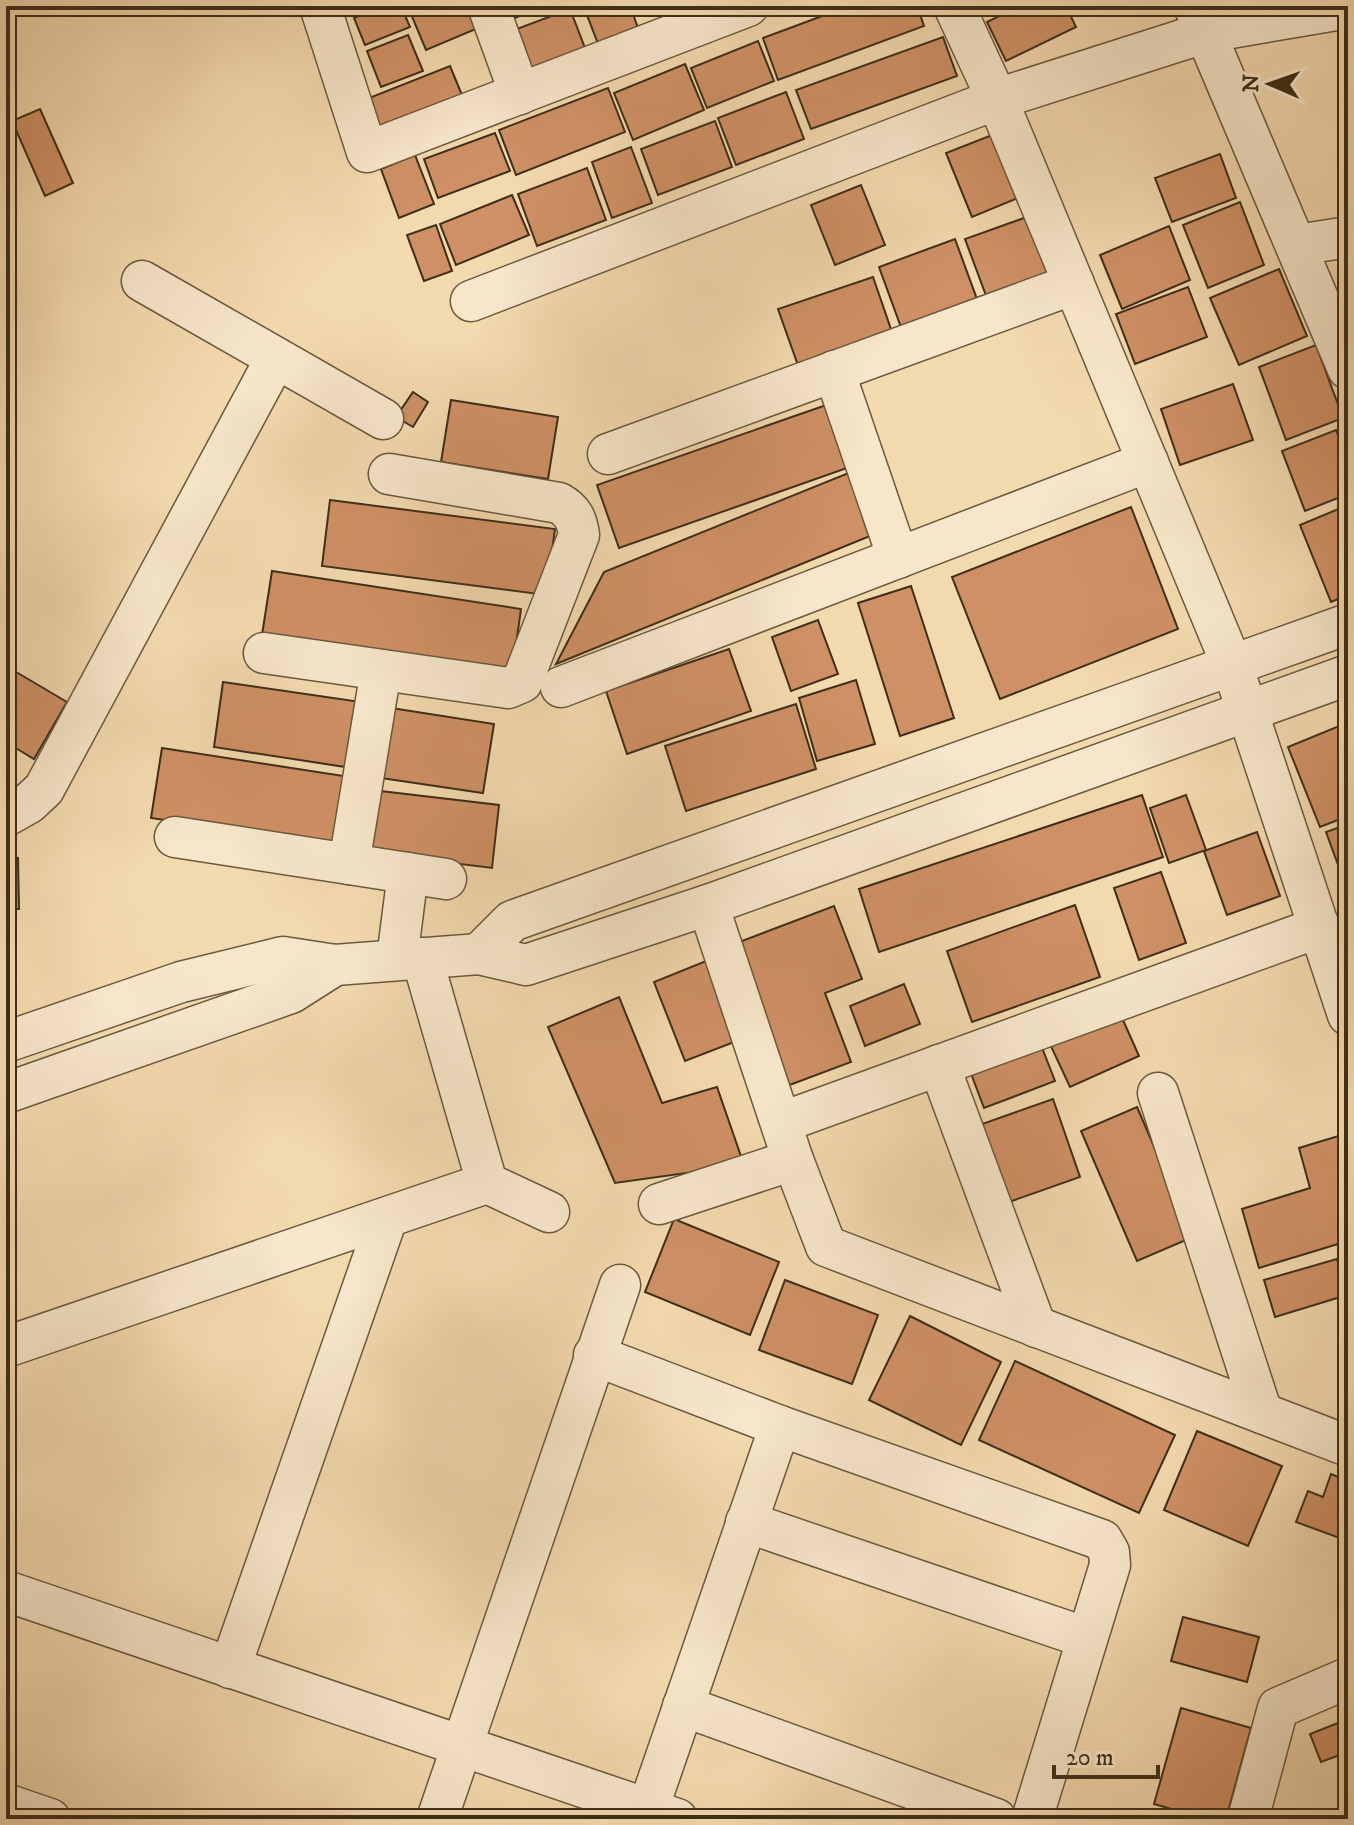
<svg xmlns="http://www.w3.org/2000/svg" width="1354" height="1825" font-family="'IM FELL DW Pica',serif">
<rect width="100%" height="100%" fill="#f3d9ae"/>
<filter id="stains"><feTurbulence type="fractalNoise" baseFrequency=".0025" numOctaves="4"/><feColorMatrix values="0 0 0 0 .2 0 0 0 0 .09 0 0 0 0 .02 0 0 0 .5 -.17"/></filter>
<radialGradient id="worn" r=".72"><stop offset=".6" stop-color="#630" stop-opacity="0"/><stop offset="1" stop-color="#630" stop-opacity=".3"/></radialGradient>
<!-- building -->
<g fill="#ce9064" stroke="#3e2e19" stroke-width="2">
<path d="M 383,6 L 401,6 L 410,27 L 365,45 L 354,18 Z"/>
<path d="M 483,6 L 490,23 L 426,50 L 408,7 Z"/>
<path d="M 504,6 L 544,6 L 510,20 Z"/>
<path d="M 577,6 L 604,6 L 581,16 Z"/>
<path d="M 613,6 L 630,6 L 642,39 L 602,54 L 587,15 Z"/>
<path d="M 849,6 L 917,6 L 924,26 L 778,80 L 763,38 Z"/>
<path d="M 1020,6 L 1066,6 L 1076,27 L 1006,61 L 987,22 Z"/>
<path d="M 570,9 L 590,61 L 534,83 L 514,30 Z"/>
<path d="M 1348,23 L 1348,75 L 1341,24 Z"/>
<path d="M 408,35 L 423,71 L 381,87 L 367,51 Z"/>
<path d="M 943,37 L 957,76 L 811,129 L 796,90 Z"/>
<path d="M 758,41 L 774,81 L 707,108 L 691,68 Z"/>
<path d="M 685,64 L 704,110 L 633,140 L 614,93 Z"/>
<path d="M 450,66 L 462,95 L 375,130 L 364,100 Z"/>
<path d="M 608,88 L 625,132 L 516,175 L 499,130 Z"/>
<path d="M 786,92 L 804,139 L 736,165 L 718,118 Z"/>
<path d="M 40,109 L 73,183 L 45,196 L 12,121 Z"/>
<path d="M 715,121 L 732,167 L 658,195 L 641,149 Z"/>
<path d="M 495,133 L 510,171 L 438,198 L 424,159 Z"/>
<path d="M 992,135 L 1018,198 L 972,217 L 946,153 Z"/>
<path d="M 631,147 L 652,203 L 612,218 L 592,162 Z"/>
<path d="M 1220,154 L 1236,198 L 1172,222 L 1155,178 Z"/>
<path d="M 415,155 L 434,204 L 399,218 L 381,169 Z"/>
<path d="M 587,168 L 606,220 L 537,246 L 518,194 Z"/>
<path d="M 861,185 L 885,245 L 835,265 L 811,205 Z"/>
<path d="M 512,195 L 529,235 L 456,265 L 440,224 Z"/>
<path d="M 1240,202 L 1264,265 L 1208,288 L 1183,225 Z"/>
<path d="M 1038,213 L 1061,274 L 988,301 L 965,239 Z"/>
<path d="M 436,225 L 452,271 L 424,281 L 407,235 Z"/>
<path d="M 1169,226 L 1190,280 L 1122,309 L 1100,255 Z"/>
<path d="M 955,239 L 978,302 L 902,330 L 879,267 Z"/>
<path d="M 1279,269 L 1307,336 L 1239,365 L 1210,298 Z"/>
<path d="M 873,277 L 894,338 L 800,371 L 778,309 Z"/>
<path d="M 1188,287 L 1207,337 L 1135,364 L 1116,314 Z"/>
<path d="M 1316,345 L 1343,418 L 1286,440 L 1259,367 Z"/>
<path d="M 1233,384 L 1253,440 L 1180,465 L 1161,409 Z"/>
<path d="M 413,392 L 428,402 L 413,427 L 396,417 Z"/>
<path d="M 451,400 L 558,417 L 548,479 L 441,462 Z"/>
<path d="M 829,404 L 850,467 L 619,548 L 597,485 Z"/>
<path d="M 1336,430 L 1348,461 L 1348,494 L 1305,511 L 1282,451 Z"/>
<path d="M 851,472 L 875,534 L 556,664 L 604,572 Z"/>
<path d="M 330,500 L 555,529 L 546,595 L 322,566 Z"/>
<path d="M 1348,505 L 1348,595 L 1331,602 L 1300,525 Z"/>
<path d="M 1131,507 L 1178,629 L 1000,699 L 952,577 Z"/>
<path d="M 272,571 L 521,609 L 512,674 L 262,635 Z"/>
<path d="M 911,586 L 954,718 L 900,736 L 858,603 Z"/>
<path d="M 818,620 L 838,674 L 791,691 L 772,637 Z"/>
<path d="M 729,649 L 751,711 L 627,754 L 606,691 Z"/>
<path d="M 6,666 L 67,702 L 34,759 L 6,742 Z"/>
<path d="M 856,680 L 875,744 L 817,761 L 799,698 Z"/>
<path d="M 223,682 L 361,702 L 352,768 L 214,747 Z"/>
<path d="M 796,704 L 816,769 L 686,811 L 665,746 Z"/>
<path d="M 385,707 L 494,724 L 483,793 L 374,777 Z"/>
<path d="M 1344,724 L 1348,733 L 1348,816 L 1320,827 L 1288,747 Z"/>
<path d="M 162,748 L 350,777 L 339,847 L 151,818 Z"/>
<path d="M 372,790 L 499,805 L 492,868 L 364,852 Z"/>
<path d="M 1142,795 L 1163,857 L 879,952 L 859,889 Z"/>
<path d="M 1186,795 L 1206,850 L 1169,863 L 1150,808 Z"/>
<path d="M 1348,824 L 1348,892 L 1326,832 Z"/>
<path d="M 1257,832 L 1280,896 L 1227,915 L 1204,851 Z"/>
<path d="M 6,858 L 18,858 L 19,909 L 6,909 Z"/>
<path d="M 1161,872 L 1186,943 L 1139,960 L 1114,888 Z"/>
<path d="M 1075,905 L 1100,977 L 972,1022 L 947,951 Z"/>
<path d="M 834,906 L 862,979 L 825,993 L 851,1062 L 787,1086 L 734,944 Z"/>
<path d="M 711,959 L 742,1039 L 685,1061 L 654,982 Z"/>
<path d="M 904,984 L 920,1024 L 865,1046 L 850,1006 Z"/>
<path d="M 619,997 L 662,1103 L 717,1087 L 744,1165 L 615,1183 L 548,1027 Z"/>
<path d="M 1119,1011 L 1139,1056 L 1070,1087 L 1049,1042 Z"/>
<path d="M 1039,1040 L 1055,1081 L 984,1108 L 969,1068 Z"/>
<path d="M 1053,1099 L 1080,1177 L 1009,1202 L 982,1124 Z"/>
<path d="M 1137,1107 L 1193,1237 L 1137,1261 L 1081,1131 Z"/>
<path d="M 1348,1133 L 1348,1241 L 1259,1268 L 1242,1209 L 1310,1188 L 1299,1148 Z"/>
<path d="M 674,1219 L 779,1262 L 750,1335 L 645,1292 Z"/>
<path d="M 1337,1259 L 1347,1295 L 1275,1317 L 1264,1280 Z"/>
<path d="M 785,1280 L 878,1315 L 852,1384 L 759,1350 Z"/>
<path d="M 910,1316 L 1001,1362 L 961,1445 L 869,1400 Z"/>
<path d="M 1015,1361 L 1175,1435 L 1139,1513 L 979,1440 Z"/>
<path d="M 1197,1431 L 1282,1466 L 1248,1546 L 1164,1510 Z"/>
<path d="M 1331,1474 L 1348,1481 L 1348,1541 L 1296,1522 L 1308,1491 L 1323,1497 Z"/>
<path d="M 1183,1617 L 1259,1637 L 1247,1682 L 1171,1661 Z"/>
<path d="M 1181,1708 L 1251,1728 L 1226,1819 L 1206,1819 L 1154,1804 Z"/>
<path d="M 1348,1719 L 1348,1752 L 1321,1762 L 1310,1734 Z"/>
</g>
<g fill="none" stroke-linecap="round" stroke-linejoin="round">
<!-- minor casing -->
<g stroke="#6b593e" stroke-width="43">
<g id="minor">
<path d="M 320,6 L 367,152 L 748,6"/>
<path d="M 488,6 L 520,94"/>
<path d="M 954,6 L 997,99 L 1232,665 L 1348,1015"/>
<path d="M 1194,6 L 1348,369"/>
<path d="M 1297,245 L 1348,237"/>
<path d="M 142,281 L 383,419"/>
<path d="M 471,301 L 997,99 L 1207,32 L 1348,8"/>
<path d="M 834,371 L 898,558"/>
<path d="M 608,454 L 1074,284"/>
<path d="M 264,653 L 508,688 L 522,682 L 579,535 C 577,520 573,511 559,503 L 389,474"/>
<path d="M 561,687 L 1148,462"/>
<path d="M 6,816 L 29,803 L 44,789 L 276,358"/>
<path d="M 175,837 L 446,879"/>
<path d="M 349,864 L 381,670"/>
<path d="M 708,905 L 793,1160 L 826,1246 L 1348,1446"/>
<path d="M 479,954 L 512,921 L 1348,624"/>
<path d="M 422,958 L 487,1183 L 549,1212"/>
<path d="M 397,959 L 408,873"/>
<path d="M 6,1042 L 181,982 L 283,957 L 335,965 L 479,954 L 526,965 L 708,905 L 1348,675"/>
<path d="M 939,1065 L 1036,1327"/>
<path d="M 6,1093 L 291,993 L 335,965"/>
<path d="M 1158,1093 L 1262,1413"/>
<path d="M 783,1122 L 1320,927"/>
<path d="M 659,1204 L 793,1160"/>
<path d="M 6,1347 L 487,1183"/>
<path d="M 594,1355 L 780,1426 L 1102,1540 L 1109,1552 L 1110,1565 L 1032,1819"/>
<path d="M 746,1522 L 1087,1638"/>
<path d="M 6,1591 L 677,1819"/>
<path d="M 230,1668 L 387,1218"/>
<path d="M 683,1706 L 996,1819"/>
<path d="M 6,1804 L 50,1819"/>
<path d="M 648,1809 L 780,1426"/>
<path d="M 437,1819 L 620,1285"/>
<path d="M 1248,1819 L 1278,1708 L 1348,1678"/>
</g>
</g>
<!-- minor -->
<use href="#minor" stroke="#f7e6ca" stroke-width="40"/>
</g>
<!-- margin -->
<rect width="1354" height="1825" fill="none" stroke="#f3d9ae" stroke-width="32"/>
<rect x="8" y="8" width="1338" height="1809" fill="none" stroke="#3e2e19" stroke-width="4"/>
<rect x="16" y="16" width="1322" height="1793" fill="none" stroke="#3e2e19" stroke-width="2"/>
<!-- north arrow -->
<g transform="translate(1270 84) rotate(272)" stroke="#f7e6ca" stroke-width="6" paint-order="stroke">
<path d="M0-6L14 30L0 20L-14 30Z" fill="#3e2e19"/>
<text y="-12" font-size="22" font-weight="bold" text-anchor="middle" fill="#3e2e19">N</text>
</g>
<!-- scale -->
<path d="M1054 1765v12h104v-12" fill="none" stroke="#3e2e19" stroke-width="4"/>
<text x="1066" y="1765" font-size="24" fill="#3e2e19" stroke="#f7e6ca" stroke-width="6" paint-order="stroke">20 m</text>
<rect width="100%" height="100%" filter="url(#stains)"/>
<rect width="100%" height="100%" fill="url(#worn)"/>
</svg>
